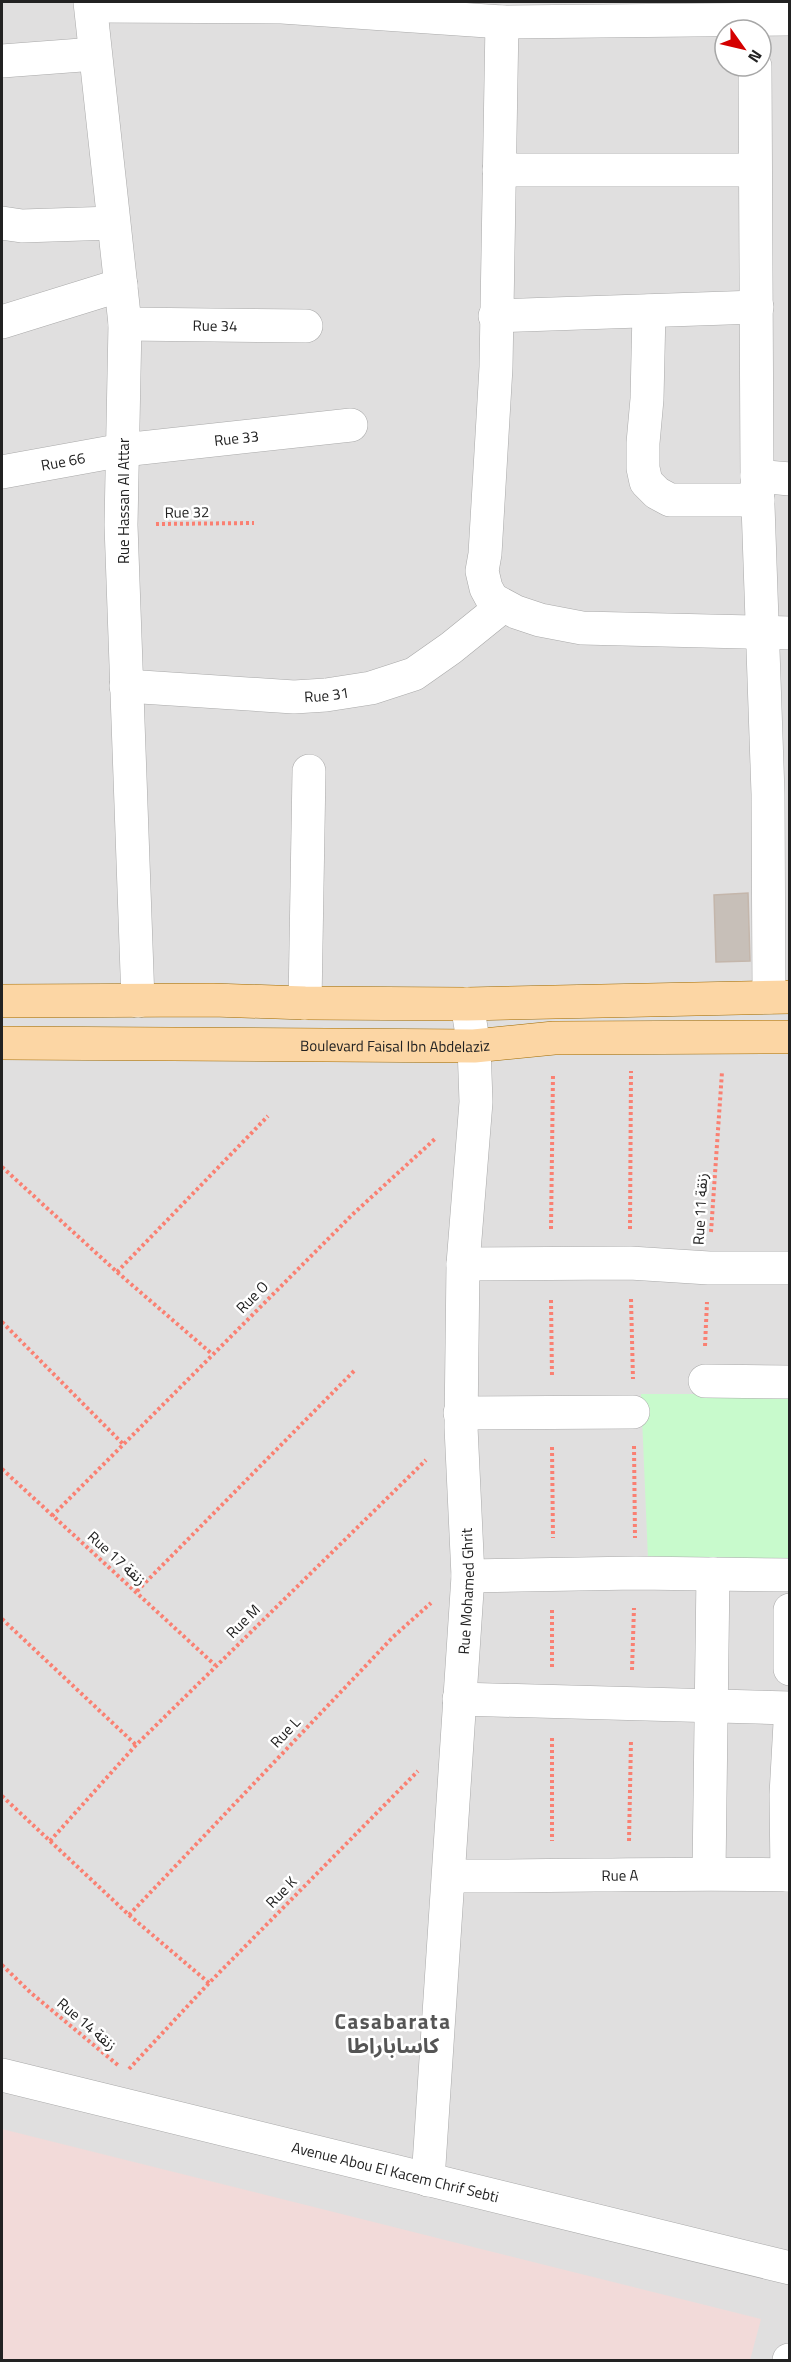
<svg xmlns="http://www.w3.org/2000/svg" width="791" height="2362" font-family="'Titillium Web','Noto Sans Arabic',sans-serif">
<rect width="100%" height="100%" fill="#f2efe9"/>
<!-- residential -->
<path fill="#e0dfdf" fill-rule="evenodd" d="M 2,2 L 789,2 L 789,2360 L 2,2360 ZM 725,30 L 761,30 L 761,66 L 725,66 Z"/>
<!-- commercial -->
<path fill="#f2dad9" d="M 2,2129 L 761,2319 L 750,2360 L 2,2360 Z"/>
<!-- park -->
<path fill="#c8facc" d="M 641,1394 L 789,1394 L 789,1561 L 648,1559 Z"/>
<!-- building -->
<path fill="#c7bfb8" stroke="#c4b6ab" stroke-width="1.5" d="M 748,893 L 750,961 L 716,962 L 714,895 Z"/>
<g fill="none" stroke-linecap="round" stroke-linejoin="round">
<!-- minor casing -->
<g stroke="#a9a9a9" stroke-width="34">
<g id="minor">
<path d="M 90,2 L 125,324 L 121,525 L 138,1001"/>
<path d="M 91,6 L 282,7 L 502,22 L 790,19"/>
<path d="M 502,22 L 496,367 L 485,554 L 482,571 L 486,588 L 492,599 L 516,612 L 540,620 L 582,628 L 790,633"/>
<path d="M 2,61 L 95,54"/>
<path d="M 755,66 L 757,476 L 768,794 L 769,997"/>
<path d="M 499,170 L 754,170"/>
<path d="M 2,223 L 22,226 L 113,223"/>
<path d="M 649,311 L 647,399 L 643,443 L 643,468 L 646,482 L 657,493 L 670,500 L 758,500"/>
<path d="M 495,316 L 757,307"/>
<path d="M 2,322 L 121,285"/>
<path id="s1" d="M 125,324 L 306,326"/>
<path id="s2" d="M 2,472 L 123,450 L 351,425"/>
<path d="M 757,476 L 790,479"/>
<path id="s3" d="M 126,686 L 294,697 L 326,695 L 371,688 L 414,674 L 451,648 L 503,606"/>
<path d="M 305,1003 L 309,771"/>
<path d="M 463,1264 L 630,1263 L 709,1268 L 790,1268"/>
<path d="M 705,1381 L 790,1382"/>
<path d="M 460,1413 L 633,1412"/>
<path d="M 468,1576 L 636,1573 L 790,1575"/>
<path d="M 790,1610 L 790,1669"/>
<path d="M 459,1699 L 790,1708"/>
<path d="M 709,1873 L 713,1574"/>
<path d="M 787,1875 L 786,1795 L 790,1723"/>
<path id="s4" d="M 449,1876 C 563,1877 676,1872 790,1875"/>
<path id="s5" d="M 2,2075 L 790,2268"/>
<path id="s6" d="M 428,2180 L 468,1576 L 461,1427 L 463,1264 L 476,1102 L 474,1046 L 467,1004"/>
<path d="M 789,2360 L 790,2360"/>
</g>
</g>
<!-- major casing -->
<g stroke="#a06b00" stroke-width="34">
<g id="major">
<path d="M 2,1001 L 213,1000 L 305,1003 L 467,1004 L 790,997"/>
<path id="s7" d="M 2,1043 L 474,1046 L 554,1038 L 790,1037"/>
</g>
</g>
<!-- path -->
<g stroke="#fa8072" stroke-width="4" stroke-dasharray="3 3" stroke-linecap="butt">
<path d="M 156,524 L 254,523"/>
<path d="M 2,1167 L 117,1272 L 212,1354"/>
<path d="M 551,1229 L 553,1075"/>
<path d="M 630,1229 L 631,1071"/>
<path d="M 711,1232 L 722,1072"/>
<path d="M 117,1272 L 268,1116"/>
<path d="M 631,1299 L 633,1379"/>
<path d="M 551,1300 L 552,1376"/>
<path d="M 2,1322 L 123,1444"/>
<path d="M 705,1346 L 707,1302"/>
<path d="M 634,1446 L 635,1538"/>
<path d="M 552,1447 L 553,1538"/>
<path d="M 2,1469 L 215,1665"/>
<path d="M 52,1516 L 353,1214 L 436,1138"/>
<path d="M 137,1591 L 354,1371"/>
<path d="M 2,1619 L 136,1745"/>
<path d="M 552,1667 L 552,1609"/>
<path d="M 632,1670 L 634,1608"/>
<path d="M 552,1738 L 552,1841"/>
<path d="M 2,1796 L 129,1915 L 209,1983"/>
<path d="M 50,1841 L 136,1745 L 426,1460"/>
<path d="M 629,1841 L 631,1740"/>
<path d="M 129,1915 L 393,1637 L 431,1603"/>
<path d="M 2,1965 L 31,1993 L 119,2066"/>
<path d="M 129,2069 L 209,1983 L 418,1771"/>
</g>
<!-- minor -->
<use href="#minor" stroke="#fff" stroke-width="33"/>
<!-- major -->
<use href="#major" stroke="#fcd6a4" stroke-width="33"/>
</g>
<g text-anchor="middle" dominant-baseline="central" stroke-width="5" stroke-linejoin="round" paint-order="stroke">
<!-- street labels -->
<g font-size="15" fill="#222" stroke="#fff">
<text stroke="none"><textPath href="#s1" startOffset="90">Rue 34</textPath></text>
<text stroke="none"><textPath href="#s2" startOffset="237">Rue 33</textPath></text>
<text stroke="none"><textPath href="#s2" startOffset="62">Rue 66</textPath></text>
<text transform="translate(123 501) rotate(-90)">Rue Hassan Al Attar</text>
<text transform="translate(187 512) rotate(-1)">Rue 32</text>
<text stroke="none"><textPath href="#s3" startOffset="201">Rue 31</textPath></text>
<text stroke="none"><textPath href="#s7" startOffset="393">Boulevard Faisal Ibn Abdelaziz</textPath></text>
<text transform="translate(700 1209) rotate(-87)">Rue 11 زنقة</text>
<text transform="translate(252 1297) rotate(-45)">Rue O</text>
<text transform="translate(117 1558) rotate(42)">Rue 17 زنقة</text>
<text stroke="none"><textPath href="#s6" startOffset="590">Rue Mohamed Ghrit</textPath></text>
<text transform="translate(243 1621) rotate(-45)">Rue M</text>
<text transform="translate(285 1732) rotate(-47)">Rue L</text>
<text stroke="none"><textPath href="#s4" startOffset="171">Rue A</textPath></text>
<text transform="translate(281 1892) rotate(-46)">Rue K</text>
<text transform="translate(87 2024) rotate(40)">Rue 14 زنقة</text>
<text stroke="none"><textPath href="#s5" startOffset="405">Avenue Abou El Kacem Chrif Sebti</textPath></text>
</g>
<!-- district labels -->
<g font-size="21" font-weight="bold" letter-spacing="1.5" fill="#555" stroke="#fff">
<text x="393" y="2021">Casabarata<tspan x="393" dy="24">كاساباراطا</tspan></text>
</g>
</g>
<!-- border -->
<rect width="791" height="2362" fill="none" stroke="#222222" stroke-width="6"/>
<!-- north arrow -->
<g transform="translate(743 48) rotate(124)"><circle r="28" fill="#ffffff" stroke="#a7a7a7" stroke-width="1.5"/>
<path d="M0-4.5L10 22L0 15L-10 22Z" fill="#d40000"/>
<text y="-9" font-size="16" font-weight="bold" text-anchor="middle" fill="#222222">N</text>
</g>
</svg>
